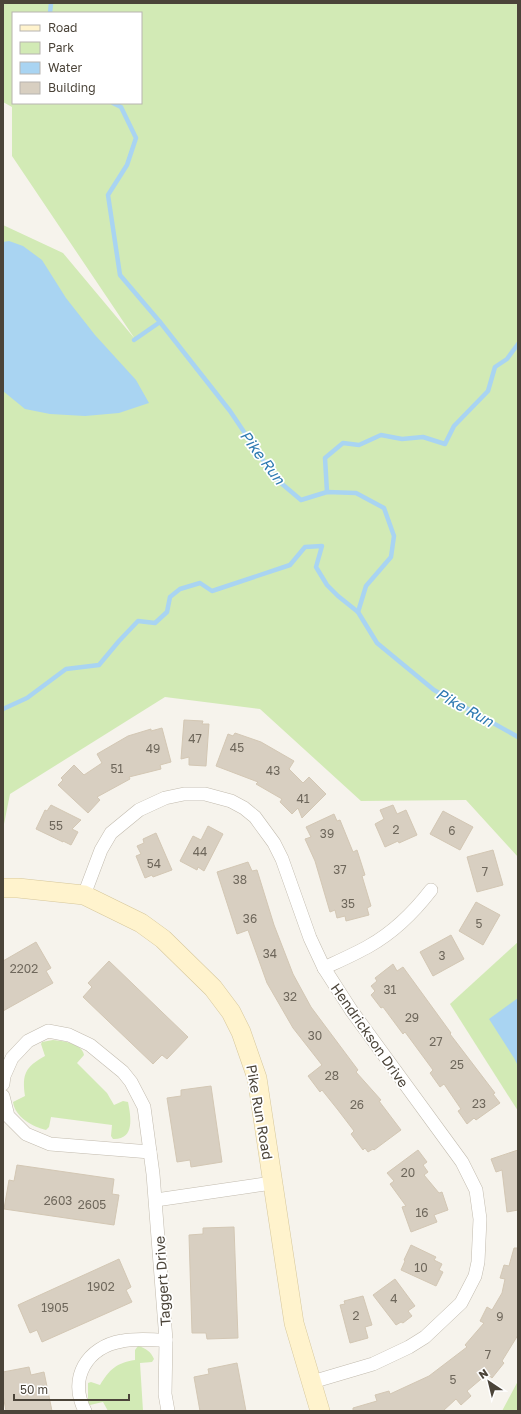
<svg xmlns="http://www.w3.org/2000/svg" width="521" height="1414" font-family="'Golos Text',sans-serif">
<rect width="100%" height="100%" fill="#f6f3ec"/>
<!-- green -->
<g fill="#d2eab5" fill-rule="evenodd">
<path d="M 3,3 L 518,3 L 518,857 L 466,800 L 361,801 L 260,709 L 165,697 L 10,794 L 3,829 L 3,225 L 63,253 L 135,339 L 12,156 L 12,107 L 3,102 ZM 13,13 L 141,13 L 141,103 L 13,103 Z"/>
<path d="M 518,942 L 518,1111 L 450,1004 Z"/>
<path d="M 53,1040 C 63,1041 82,1043 84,1055 L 77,1063 L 107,1093 L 114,1105 L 123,1101 L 128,1102 C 131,1117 135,1140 113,1139 L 111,1136 L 112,1125 L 51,1117 L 49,1127 L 46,1130 C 33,1127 15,1117 13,1102 L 25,1096 C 22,1074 25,1067 45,1056 L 41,1044 L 42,1042 Z"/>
<path d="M 138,1346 C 146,1348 151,1352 154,1359 L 152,1362 L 140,1363 L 143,1411 L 108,1411 L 103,1402 L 90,1405 L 88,1402 L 88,1383 L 91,1382 L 100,1385 C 110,1369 116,1363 135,1360 L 135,1350 Z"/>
<path d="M 518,1381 L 518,1411 L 501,1411 L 502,1411 Z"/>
</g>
<!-- water -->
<g fill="#a9d4f2">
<path d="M 9,241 L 23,246 L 42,260 L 66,298 L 95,335 L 136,380 L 149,403 L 119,413 L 85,416 L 50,414 L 25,409 L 3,391 L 3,242 Z"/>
<path d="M 518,998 L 518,1066 L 514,1058 L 489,1019 Z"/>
</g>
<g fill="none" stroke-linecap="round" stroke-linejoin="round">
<!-- stream -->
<g stroke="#a9d4f2" stroke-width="4.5">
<path d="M 50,13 L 51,3"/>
<path d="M 113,103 L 121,107 L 136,138 L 127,165 L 108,195 L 120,275 L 160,322 L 230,411 L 275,478 L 301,500 L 327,492 L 356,493 L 384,508 L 394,536 L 391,557 L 366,586 L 358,612 L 377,643 L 434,690 L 518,737"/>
<path d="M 134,340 L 160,322"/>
<path d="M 327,492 L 325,458 L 343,443 L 359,445 L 381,435 L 402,439 L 423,437 L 445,444 L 454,426 L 488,391 L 495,367 L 507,359 L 518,344"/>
<path d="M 3,709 L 27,698 L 66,669 L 99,665 L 119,641 L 138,621 L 155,623 L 167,612 L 170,597 L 180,589 L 200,583 L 212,591 L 290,565 L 305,547 L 322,546 L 316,567 L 327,585 L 338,596 L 358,612"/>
</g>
</g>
<!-- building -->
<g fill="#d8cfc1" stroke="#d3c7b4">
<path d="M 184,720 L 203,721 L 202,724 L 209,724 L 206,766 L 189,765 L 189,757 L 181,759 Z"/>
<path d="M 162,728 L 171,762 L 160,765 L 161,769 L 129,777 L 130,779 L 97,797 L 100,800 L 88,813 L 58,785 L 63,780 L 61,778 L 74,765 L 84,775 L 102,763 L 97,754 L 128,736 L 151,729 L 151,731 Z"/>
<path d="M 235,733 L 261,742 L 294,761 L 289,769 L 303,783 L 309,777 L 326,794 L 302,818 L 298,808 L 292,814 L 280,802 L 282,799 L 256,784 L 258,782 L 216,766 L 228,734 L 233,736 Z"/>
<path d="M 51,805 L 81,820 L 72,829 L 78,832 L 71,845 L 63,841 L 63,842 L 36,829 L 45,810 L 47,811 Z"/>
<path d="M 393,805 L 397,814 L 406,810 L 417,835 L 399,843 L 398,841 L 385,847 L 375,824 L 384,819 L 380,810 Z"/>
<path d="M 443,811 L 473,827 L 460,850 L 430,834 Z"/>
<path d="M 334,814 L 337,821 L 340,820 L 353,852 L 357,850 L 365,875 L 362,876 L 371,906 L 367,908 L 369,915 L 346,921 L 345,916 L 337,918 L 335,910 L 330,912 L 315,861 L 305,839 L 311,837 L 306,827 Z"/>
<path d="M 208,826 L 223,834 L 204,871 L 198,867 L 197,870 L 180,861 L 193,836 L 201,840 Z"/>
<path d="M 156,833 L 172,870 L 153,877 L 152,875 L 145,878 L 136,856 L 141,854 L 137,846 L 144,843 L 143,839 Z"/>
<path d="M 493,850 L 503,885 L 477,892 L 467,857 Z"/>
<path d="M 248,862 L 252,871 L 257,870 L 274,925 L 293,974 L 311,1007 L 358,1070 L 356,1072 L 381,1100 L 379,1101 L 401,1130 L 374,1150 L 373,1149 L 368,1152 L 365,1148 L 363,1150 L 351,1134 L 354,1131 L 338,1110 L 322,1090 L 320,1092 L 308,1076 L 322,1065 L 293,1028 L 267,983 L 248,930 L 237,934 L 217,872 Z"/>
<path d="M 476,902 L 500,915 L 483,945 L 459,931 Z"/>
<path d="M 451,935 L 464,959 L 433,976 L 420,952 Z"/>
<path d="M 36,942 L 51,968 L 46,971 L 53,983 L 3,1011 L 3,961 Z"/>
<path d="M 109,961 L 188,1037 L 167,1059 L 162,1055 L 153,1064 L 83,997 L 92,987 L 88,983 Z"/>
<path d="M 393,964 L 397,971 L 403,967 L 451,1033 L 450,1034 L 495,1093 L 493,1094 L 500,1103 L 476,1120 L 474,1118 L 467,1124 L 458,1111 L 461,1109 L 444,1084 L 440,1087 L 430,1073 L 433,1070 L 405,1032 L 403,1034 L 383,1007 L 381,1008 L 371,995 L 375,991 L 371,986 L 377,981 L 375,978 Z"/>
<path d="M 211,1086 L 222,1162 L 191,1167 L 190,1160 L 177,1162 L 167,1098 L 181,1096 L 181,1090 Z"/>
<path d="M 418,1150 L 427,1162 L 423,1165 L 428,1172 L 424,1175 L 439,1193 L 442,1192 L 448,1210 L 434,1215 L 437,1222 L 411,1232 L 402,1207 L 406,1206 L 390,1184 L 394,1181 L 387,1173 Z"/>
<path d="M 518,1150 L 518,1210 L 507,1212 L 502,1170 L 496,1172 L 491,1159 Z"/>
<path d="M 17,1165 L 114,1179 L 112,1194 L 119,1195 L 114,1225 L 4,1209 L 9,1180 L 14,1181 Z"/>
<path d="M 234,1227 L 238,1338 L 207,1339 L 206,1333 L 192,1333 L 189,1235 L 203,1234 L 203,1228 Z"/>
<path d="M 411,1245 L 436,1257 L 434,1260 L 442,1264 L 439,1270 L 443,1272 L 436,1286 L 401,1270 L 405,1261 L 404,1260 Z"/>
<path d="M 514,1248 L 518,1248 L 518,1335 L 502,1361 L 504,1363 L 492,1378 L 487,1374 L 467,1391 L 471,1396 L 461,1405 L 456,1399 L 443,1411 L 353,1411 L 353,1408 L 377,1401 L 375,1395 L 389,1391 L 390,1394 L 429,1376 L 467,1347 L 465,1345 L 484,1323 L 480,1321 L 487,1307 L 492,1310 L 502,1293 L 505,1279 L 500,1278 L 504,1265 L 509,1266 Z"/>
<path d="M 119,1259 L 131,1287 L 126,1290 L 132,1302 L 42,1342 L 37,1330 L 30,1333 L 18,1305 Z"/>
<path d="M 395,1279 L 415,1306 L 408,1311 L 412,1316 L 403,1323 L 401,1322 L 396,1325 L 373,1295 Z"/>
<path d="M 363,1296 L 372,1325 L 365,1327 L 368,1338 L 350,1343 L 340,1305 L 345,1304 L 344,1301 Z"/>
<path d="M 237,1363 L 246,1411 L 200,1411 L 194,1377 L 209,1374 L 208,1369 Z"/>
<path d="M 29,1367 L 31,1375 L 44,1372 L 52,1411 L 6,1411 L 3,1395 L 3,1372 Z"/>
</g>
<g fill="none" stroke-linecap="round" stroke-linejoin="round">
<!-- street casing -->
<g stroke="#c2bbae" stroke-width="14">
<g id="street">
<path d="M 84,895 L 101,850 L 111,833 L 139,810 L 165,798 L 184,794 L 205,794 L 231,801 L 244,808 L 255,817 L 274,843 L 282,859 L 310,938 L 324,968 L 351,1010 L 462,1162 L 476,1190 L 480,1219 L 478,1262 L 475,1276 L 461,1303 L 425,1337 L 409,1347 L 373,1364 L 312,1382"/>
<path d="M 324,968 C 339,961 355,954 369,946 C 394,932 414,912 431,890"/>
<path d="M 3,1084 L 4,1076 L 12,1058 L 28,1041 L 48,1031 L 69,1035 L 90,1045 L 123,1072 L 131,1082 L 144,1107 L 153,1174 L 166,1340 L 165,1394 L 168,1411"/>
<path d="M 3,1096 L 8,1116 L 26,1134 L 50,1144 L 150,1152"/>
<path d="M 156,1200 L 272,1183"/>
<path d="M 85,1411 C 68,1378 87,1347 122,1341 C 136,1338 152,1340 166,1340"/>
</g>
</g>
<!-- secondary casing -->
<g stroke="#d6c79b" stroke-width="20">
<path id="secondary" d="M 3,888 L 18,888 L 84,895 L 141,923 L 163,939 L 213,988 L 231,1012 L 241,1032 L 257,1078 L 294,1323 L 320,1411"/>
</g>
<!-- street -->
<use href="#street" stroke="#fff" stroke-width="13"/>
<!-- secondary -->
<use href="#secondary" stroke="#fff3cd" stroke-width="19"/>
</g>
<g text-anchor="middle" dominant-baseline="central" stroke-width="3.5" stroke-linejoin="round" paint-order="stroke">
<!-- number labels -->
<g font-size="12" fill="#6e675b">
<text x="195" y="738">47</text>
<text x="237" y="747">45</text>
<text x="153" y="748">49</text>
<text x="117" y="768">51</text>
<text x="273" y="770">43</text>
<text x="303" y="798">41</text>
<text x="56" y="825">55</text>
<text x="396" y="829">2</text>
<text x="452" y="830">6</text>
<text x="327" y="833">39</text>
<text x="200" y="851">44</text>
<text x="154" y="863">54</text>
<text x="340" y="869">37</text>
<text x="485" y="871">7</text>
<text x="240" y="879">38</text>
<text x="348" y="903">35</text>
<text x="250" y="918">36</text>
<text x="479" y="923">5</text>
<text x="270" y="953">34</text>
<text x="442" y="955">3</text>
<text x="24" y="968">2202</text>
<text x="390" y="989">31</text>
<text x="290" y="996">32</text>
<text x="412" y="1017">29</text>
<text x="315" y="1035">30</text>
<text x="436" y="1041">27</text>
<text x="457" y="1064">25</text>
<text x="332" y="1075">28</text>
<text x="479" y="1103">23</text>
<text x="357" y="1104">26</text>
<text x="408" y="1172">20</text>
<text x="58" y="1200">2603</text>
<text x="92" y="1204">2605</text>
<text x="422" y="1212">16</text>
<text x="421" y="1267">10</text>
<text x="101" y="1286">1902</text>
<text x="394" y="1298">4</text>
<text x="55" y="1307">1905</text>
<text x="356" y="1315">2</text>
<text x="500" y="1316">9</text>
<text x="488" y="1354">7</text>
<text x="453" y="1379">5</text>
</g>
<!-- street labels -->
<g font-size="14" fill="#4b4439" stroke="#fff">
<text transform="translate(370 1035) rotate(55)">Hendrickson Drive</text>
<text transform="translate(260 1112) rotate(80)">Pike Run Road</text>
<text transform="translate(162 1281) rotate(-94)">Taggert Drive</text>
</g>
<!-- water labels -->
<g font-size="15" font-style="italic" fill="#2e7ab2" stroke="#fff">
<text transform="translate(263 457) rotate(53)">Pike Run</text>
<text transform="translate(465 707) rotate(29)">Pike Run</text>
</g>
</g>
<!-- border -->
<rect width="521" height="1414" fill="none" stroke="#4b4439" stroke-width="8"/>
<!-- legend -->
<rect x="12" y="12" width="130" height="92" fill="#ffffff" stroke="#b7b4b0"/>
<rect x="20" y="25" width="20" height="6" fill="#fff3cd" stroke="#b7b4b0"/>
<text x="48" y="32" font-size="12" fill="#4b4439">Road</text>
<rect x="20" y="42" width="20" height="12" fill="#d2eab5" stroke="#b7b4b0"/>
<text x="48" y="52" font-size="12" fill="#4b4439">Park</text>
<rect x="20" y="62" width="20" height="12" fill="#a9d4f2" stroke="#b7b4b0"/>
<text x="48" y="72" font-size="12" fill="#4b4439">Water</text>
<rect x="20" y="82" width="20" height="12" fill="#d8cfc1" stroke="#b7b4b0"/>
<text x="48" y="92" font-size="12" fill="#4b4439">Building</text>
<!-- north arrow -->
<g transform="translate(489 1382) rotate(325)" stroke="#ffffff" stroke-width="3" paint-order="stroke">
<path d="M0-3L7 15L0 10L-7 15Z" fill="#4b4439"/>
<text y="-6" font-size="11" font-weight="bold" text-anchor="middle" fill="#4b4439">N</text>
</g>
<!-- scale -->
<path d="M14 1394v6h115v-6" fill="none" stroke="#4b4439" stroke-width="2"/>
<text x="20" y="1394" font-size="12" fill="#4b4439" stroke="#ffffff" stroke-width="3" paint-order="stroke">50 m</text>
</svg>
